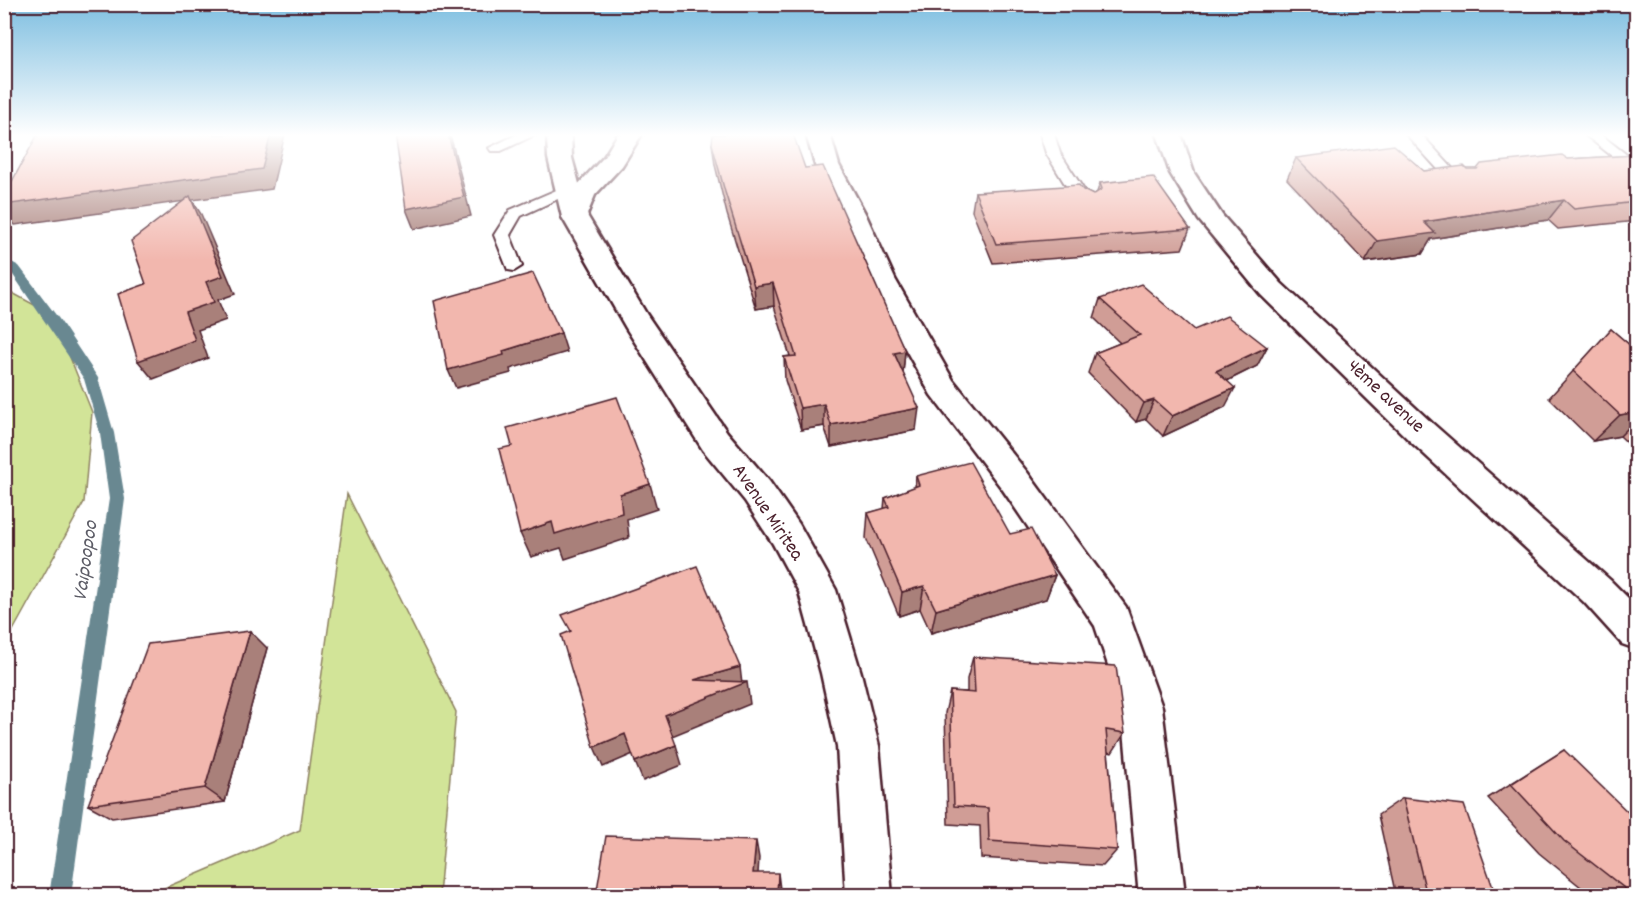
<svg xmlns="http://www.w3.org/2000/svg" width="1641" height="900" font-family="Dekko,sans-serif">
<rect width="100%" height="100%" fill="#fff"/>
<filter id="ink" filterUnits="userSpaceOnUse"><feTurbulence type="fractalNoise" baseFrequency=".0167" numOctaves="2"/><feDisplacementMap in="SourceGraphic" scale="12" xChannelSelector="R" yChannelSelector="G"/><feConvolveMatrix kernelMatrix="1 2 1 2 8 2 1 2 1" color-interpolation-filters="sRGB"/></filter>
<g filter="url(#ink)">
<!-- green -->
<g fill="#d2e498" stroke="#8e8262" stroke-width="1.5">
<path d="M 5,289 L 53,315 L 92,412 L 84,502 L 5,645 Z"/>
<path d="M 347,494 L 456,712 L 439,895 L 148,895 L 300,830 Z"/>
</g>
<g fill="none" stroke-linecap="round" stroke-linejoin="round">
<!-- stream -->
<path fill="#698891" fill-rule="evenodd" d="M 4,258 L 19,266 L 59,319 L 98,378 L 114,433 L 125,499 L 71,896 L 49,896 L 109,499 L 100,433 L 84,379 L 11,272 L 4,268 Z"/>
<!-- service casing -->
<g stroke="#4a1f2b" stroke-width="4">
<g id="service">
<path d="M 518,134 L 537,134 L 501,151 L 491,151 L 489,148 Z"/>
<path d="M 1040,134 L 1054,134 L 1060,153 L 1095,207 L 1092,210 L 1087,212 L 1079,207 L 1046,153 Z"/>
<path d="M 1406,134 L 1421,134 L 1464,181 L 1466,184 L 1464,187 L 1454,187 Z"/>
<path d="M 1584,134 L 1600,134 L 1636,162 L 1636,172 L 1631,171 Z"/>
<path d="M 568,185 L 573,186 L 575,189 L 573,192 L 521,216 L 510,235 L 522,266 L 514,271 L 508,270 L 494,235 L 510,210 Z"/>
</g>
</g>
<!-- minor casing -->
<g stroke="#4a1f2b" stroke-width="5">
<g id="minor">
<path d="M 618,134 L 642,134 L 622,166 L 595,195 L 584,222 L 575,225 L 566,222 L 562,217 L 570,193 L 604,157 Z"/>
<path d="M 806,134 L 830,134 L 839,165 L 866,215 L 895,279 L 953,380 L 1027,472 L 1126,607 L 1162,707 L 1184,886 L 1183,896 L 1136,896 L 1138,886 L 1122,707 L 1095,626 L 1003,490 L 931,395 L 867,280 L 840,215 L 815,165 Z"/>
<path d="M 1157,134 L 1181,134 L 1194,173 L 1222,215 L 1281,283 L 1432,423 L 1610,580 L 1636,606 L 1636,649 L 1622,644 L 1584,602 L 1410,441 L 1261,295 L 1199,220 L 1170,173 Z"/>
</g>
</g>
<!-- secondary casing -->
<g stroke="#4a1f2b" stroke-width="5">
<path id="secondary" d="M 547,134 L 571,134 L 572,158 L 588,217 L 647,315 L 727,432 L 769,481 L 799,524 L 836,590 L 861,673 L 879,746 L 892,896 L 846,896 L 837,746 L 821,673 L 799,592 L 773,544 L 745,501 L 703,450 L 626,328 L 562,217 L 548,158 Z"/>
</g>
<!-- service -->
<use href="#service" fill="#fff" fill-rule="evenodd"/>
<!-- minor -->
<use href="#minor" fill="#fff" fill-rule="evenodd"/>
<!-- secondary -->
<use href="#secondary" fill="#fff" fill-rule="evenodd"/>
</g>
<!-- wall -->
<g fill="#d09d96" stroke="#4a1f2b" stroke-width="1.5">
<path d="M 712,144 L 805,168 L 905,351 L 903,373 L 916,430 L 831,447 L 824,426 L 801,430 L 785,380 L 784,357 L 790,356 L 774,306 L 756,309 L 727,214 L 715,165 Z"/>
<path d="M 1636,155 L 1636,221 L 1558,229 L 1548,220 L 1431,239 L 1422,254 L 1365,262 L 1287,179 L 1296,158 L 1424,171 L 1477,169 L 1568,159 Z"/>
<path d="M 1100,183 L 1190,229 L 1182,249 L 993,263 L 972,211 L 975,192 L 1083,190 L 1093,195 L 1097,192 Z"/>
<path d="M 1100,299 L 1194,330 L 1267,347 L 1257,366 L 1227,381 L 1225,407 L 1163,436 L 1146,419 L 1136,422 L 1088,373 L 1095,353 L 1120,343 L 1094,318 Z"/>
<path d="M 1611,329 L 1632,347 L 1636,346 L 1636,451 L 1620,436 L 1593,441 L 1549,398 Z"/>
<path d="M 916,476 L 1010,534 L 1055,575 L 1046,599 L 931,633 L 920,609 L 899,616 L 866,538 L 868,513 L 884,509 L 885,498 L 915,487 Z"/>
<path d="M 267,648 L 225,802 L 112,818 L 88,805 Z"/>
<path d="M 973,657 L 1125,733 L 1112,753 L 1108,752 L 1117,850 L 1103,866 L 981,858 L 980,826 L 948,824 L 945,713 L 950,691 L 967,692 L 967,679 Z"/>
<path d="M 1564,750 L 1636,896 L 1592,896 L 1539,853 L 1488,798 Z"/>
<path d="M 1403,798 L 1496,896 L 1396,896 L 1378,815 Z"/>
</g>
<!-- shaded-wall -->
<g fill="#a9807a" stroke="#4a1f2b" stroke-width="1.5">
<path d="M 271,134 L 285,134 L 272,189 L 192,200 L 201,214 L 235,294 L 218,300 L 226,320 L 198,330 L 208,358 L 153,379 L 138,361 L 185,312 L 206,282 L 192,200 L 15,225 L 4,212 L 4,205 Z"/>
<path d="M 448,134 L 449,134 L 452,142 L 471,216 L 414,229 L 406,209 Z"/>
<path d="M 1564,200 L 1548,220 L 1431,239 L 1422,254 L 1365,262 L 1377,241 L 1424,222 Z"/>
<path d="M 773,283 L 774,306 L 756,309 L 754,286 Z"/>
<path d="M 561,333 L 567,352 L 510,369 L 511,373 L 456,388 L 448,370 L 503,351 Z"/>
<path d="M 1267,347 L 1257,366 L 1206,391 L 1216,371 Z"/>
<path d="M 905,351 L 903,373 L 894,353 Z"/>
<path d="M 1235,388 L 1225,407 L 1163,436 L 1172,416 Z"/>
<path d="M 1154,400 L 1146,419 L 1136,422 L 1144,403 Z"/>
<path d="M 824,404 L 824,426 L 801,430 L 800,408 Z"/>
<path d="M 919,408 L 916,430 L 831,447 L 831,425 Z"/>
<path d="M 1636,412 L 1636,420 L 1620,436 L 1593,441 L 1620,415 Z"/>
<path d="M 650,484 L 657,509 L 627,519 L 629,538 L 565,559 L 561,548 L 531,557 L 520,533 L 552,522 L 620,494 Z"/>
<path d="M 1055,575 L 1046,599 L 931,633 L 936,610 Z"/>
<path d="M 924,586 L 920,609 L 899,616 L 902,592 Z"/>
<path d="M 250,631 L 267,648 L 225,802 L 205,788 Z"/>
<path d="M 740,667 L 742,684 L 747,682 L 750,704 L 672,736 L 665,715 L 694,680 Z"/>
<path d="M 625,734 L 633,754 L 603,767 L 594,747 Z"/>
<path d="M 676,745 L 682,765 L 643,781 L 635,762 Z"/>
<path d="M 756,841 L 759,858 L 757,889 L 753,873 Z"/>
<path d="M 778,873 L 780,889 L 780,896 L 777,896 Z"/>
</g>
<!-- building -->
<g fill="#f2b7ae" stroke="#4a1f2b" stroke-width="1.5">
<path d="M 38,134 L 271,134 L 262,169 L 4,205 L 4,196 Z"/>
<path d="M 395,134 L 448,134 L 464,197 L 406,209 Z"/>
<path d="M 713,134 L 793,134 L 805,168 L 823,166 L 905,351 L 894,353 L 919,408 L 831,425 L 824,404 L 800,408 L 784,357 L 796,356 L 773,283 L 754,286 L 725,192 L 712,144 Z"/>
<path d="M 1394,145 L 1424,171 L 1464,166 L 1467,169 L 1477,169 L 1481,164 L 1562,155 L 1568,159 L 1636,155 L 1636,202 L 1574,209 L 1564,200 L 1424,222 L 1435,233 L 1377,241 L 1296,158 Z"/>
<path d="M 1153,177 L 1190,229 L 996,244 L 975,192 L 1079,185 L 1083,190 L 1093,195 L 1102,189 L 1100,183 Z"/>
<path d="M 190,196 L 223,276 L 206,282 L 214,302 L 185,312 L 195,340 L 138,361 L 118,294 L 146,284 L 131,241 Z"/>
<path d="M 533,273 L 561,333 L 503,351 L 504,355 L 448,370 L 434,301 Z"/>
<path d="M 1141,284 L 1194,330 L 1227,316 L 1267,347 L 1216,371 L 1235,388 L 1172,416 L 1154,400 L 1144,403 L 1095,353 L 1140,335 L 1100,299 Z"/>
<path d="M 1611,329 L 1632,347 L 1636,346 L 1636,412 L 1620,415 L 1573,371 Z"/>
<path d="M 617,397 L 650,484 L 620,494 L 622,513 L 555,534 L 552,522 L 520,533 L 499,449 L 512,446 L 507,428 Z"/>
<path d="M 970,462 L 1010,534 L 1031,529 L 1055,575 L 936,610 L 924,586 L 902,592 L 868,513 L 889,507 L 885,498 L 919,485 L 916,476 Z"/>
<path d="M 697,566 L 740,667 L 694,680 L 747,682 L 665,715 L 676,745 L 635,762 L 625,734 L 594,747 L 561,635 L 571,631 L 562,615 Z"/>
<path d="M 250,631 L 205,788 L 88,805 L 148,644 Z"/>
<path d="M 973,657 L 1116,666 L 1125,733 L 1106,730 L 1117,850 L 989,841 L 988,808 L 954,806 L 950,691 L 975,693 Z"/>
<path d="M 1564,750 L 1636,820 L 1636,896 L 1632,894 L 1564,841 L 1511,784 Z"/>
<path d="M 1403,798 L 1464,805 L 1496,896 L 1427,896 Z"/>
<path d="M 606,836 L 756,841 L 753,873 L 778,873 L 777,896 L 596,896 Z"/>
</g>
</g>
<!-- sky -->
<linearGradient id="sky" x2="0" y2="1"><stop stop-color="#7dbee0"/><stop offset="0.52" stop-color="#fff"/><stop offset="1" stop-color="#fff" stop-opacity="0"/></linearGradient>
<rect width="1641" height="260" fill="url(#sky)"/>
<g text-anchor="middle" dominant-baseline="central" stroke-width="5" stroke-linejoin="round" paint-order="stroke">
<!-- street labels -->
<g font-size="20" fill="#4a1f2b" stroke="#fff">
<text transform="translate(1385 397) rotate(43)">4ème avenue</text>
<text transform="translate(767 513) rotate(56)">Avenue Miritea</text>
</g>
<!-- water labels -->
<g font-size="21" font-style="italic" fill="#5c5c66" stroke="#fff">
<text transform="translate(87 561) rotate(-82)">Vaipoopoo</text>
</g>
</g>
<!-- margin -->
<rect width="1641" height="900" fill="none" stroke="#fff" stroke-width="24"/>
<rect x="12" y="12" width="1617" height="876" fill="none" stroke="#4a1f2b" stroke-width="2" filter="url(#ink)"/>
</svg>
